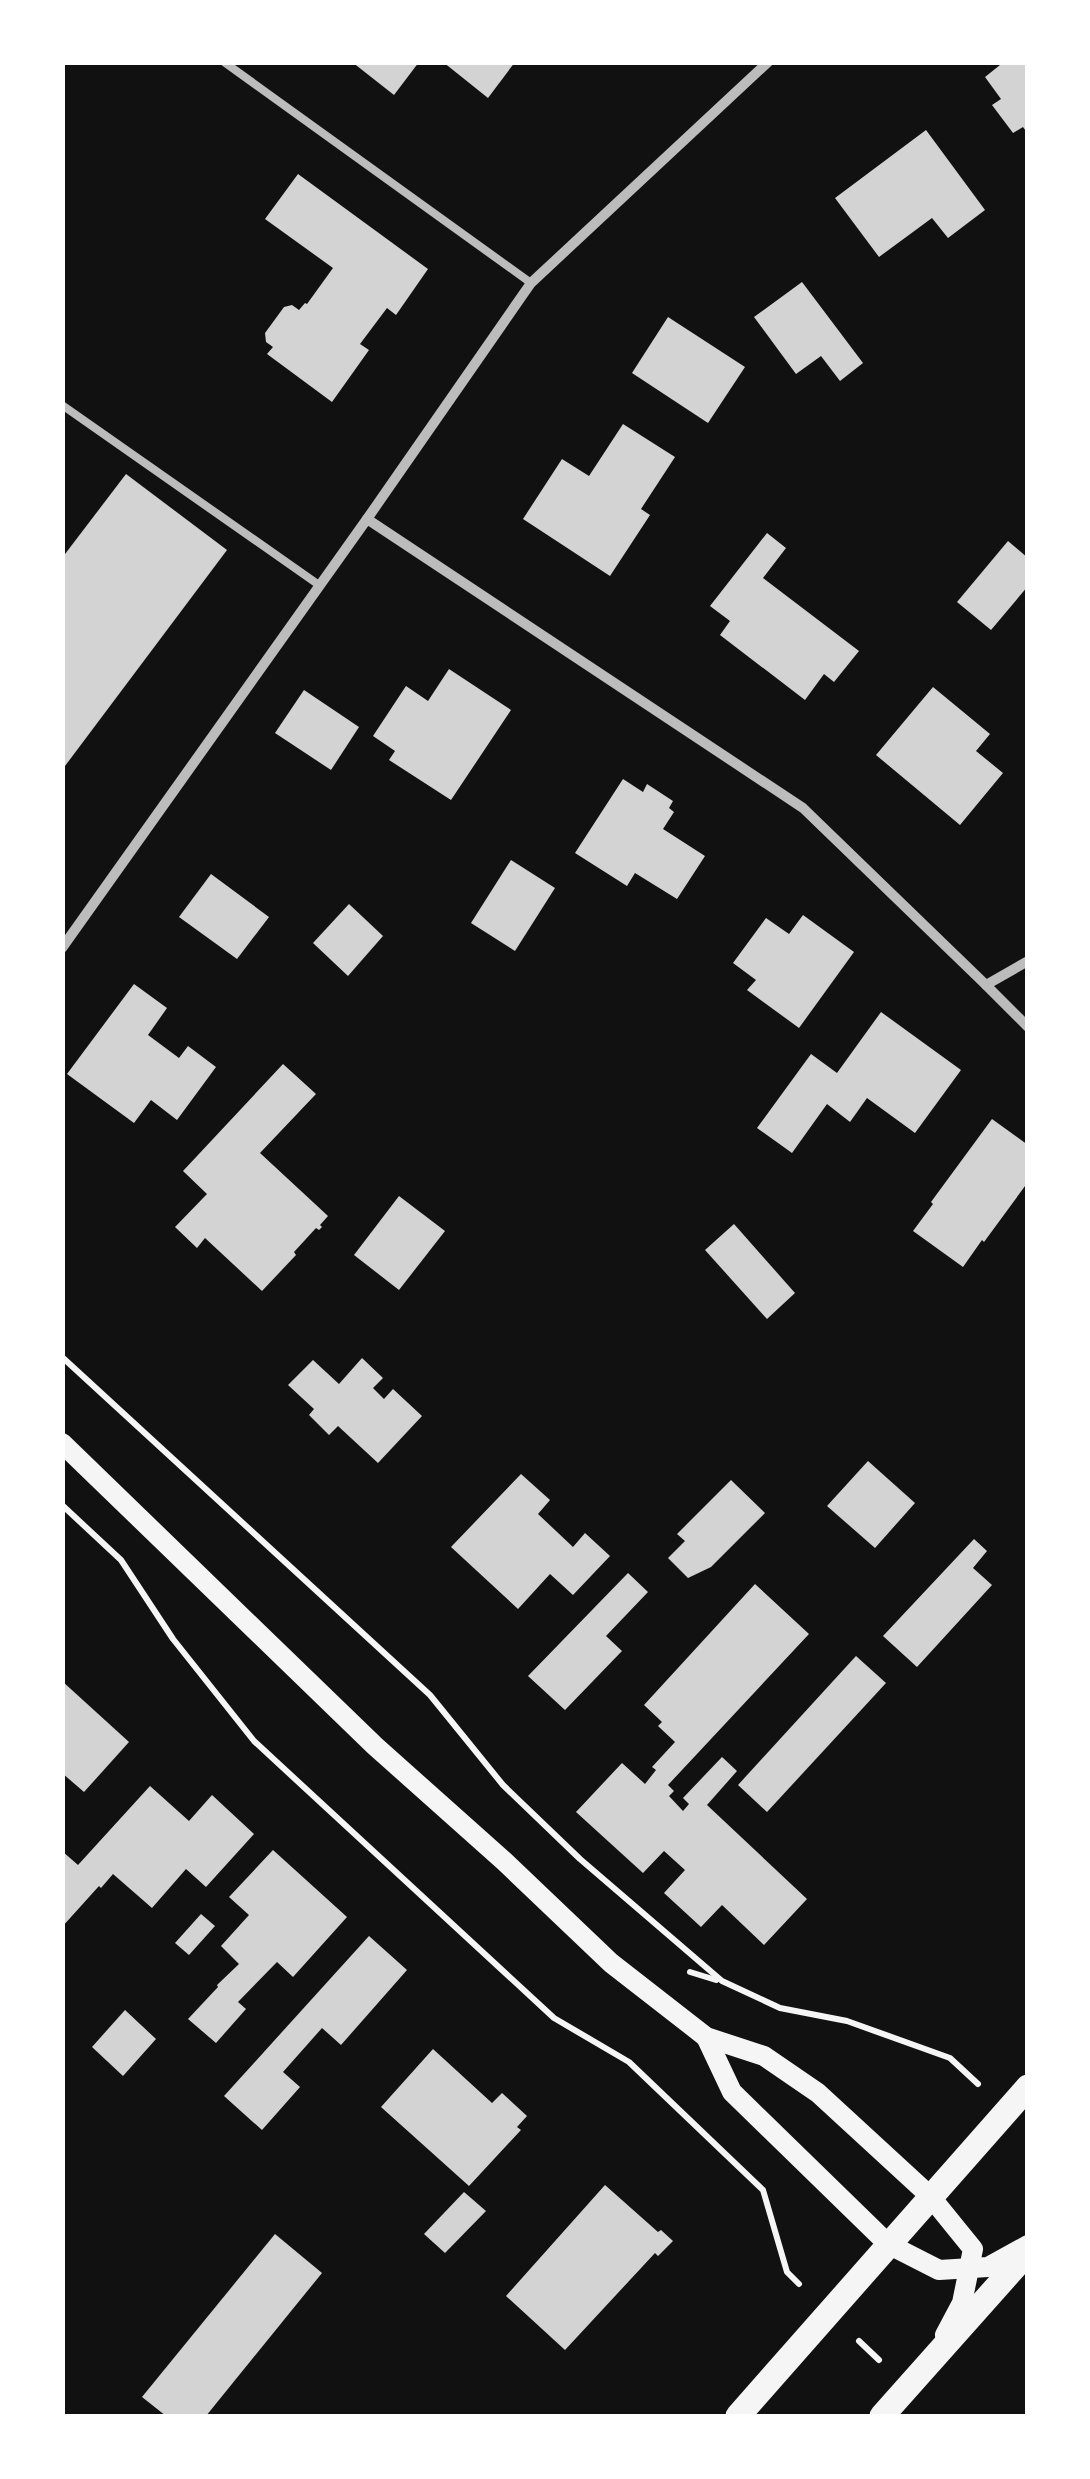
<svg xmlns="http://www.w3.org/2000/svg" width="1090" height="2479" font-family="'Nunito Sans',sans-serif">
<rect width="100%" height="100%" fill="#111"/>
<!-- building -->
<g fill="#d3d3d3">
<path d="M 352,62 L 419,62 L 394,95 Z"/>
<path d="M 443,62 L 515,62 L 488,98 Z"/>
<path d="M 997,62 L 1028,62 L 1028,134 L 1023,127 L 1013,133 L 992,105 L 1001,99 L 985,77 L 1000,65 Z"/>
<path d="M 926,130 L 985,210 L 948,238 L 932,218 L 879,257 L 835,198 Z"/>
<path d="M 298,174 L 428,269 L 396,315 L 387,308 L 360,344 L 369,350 L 332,402 L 267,354 L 273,347 L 266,342 L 265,333 L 284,307 L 292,305 L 299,310 L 305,303 L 307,304 L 333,268 L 265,219 Z"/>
<path d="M 802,282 L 863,363 L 840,381 L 821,356 L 796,374 L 754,317 Z"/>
<path d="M 668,317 L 745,367 L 708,423 L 632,373 Z"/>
<path d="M 623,424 L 675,457 L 641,509 L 650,515 L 610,576 L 523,519 L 562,459 L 589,476 Z"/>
<path d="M 126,474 L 227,550 L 62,770 L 62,558 Z"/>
<path d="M 767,533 L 786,548 L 763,578 L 859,651 L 834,682 L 824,674 L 805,700 L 720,635 L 730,621 L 710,606 Z"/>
<path d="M 1008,541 L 1028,558 L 1028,586 L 991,630 L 957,602 Z"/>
<path d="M 449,669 L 511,710 L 451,800 L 389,760 L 395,751 L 373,736 L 406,686 L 428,701 Z"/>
<path d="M 933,687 L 990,734 L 976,751 L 1003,773 L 960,825 L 876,755 Z"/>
<path d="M 304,690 L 359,727 L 331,770 L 275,733 Z"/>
<path d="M 623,779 L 643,792 L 647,784 L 673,801 L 669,808 L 674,812 L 663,829 L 705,856 L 677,899 L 635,873 L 627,886 L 575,853 Z"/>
<path d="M 511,860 L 555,888 L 515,951 L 471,923 Z"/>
<path d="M 211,874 L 269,917 L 237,959 L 179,917 Z"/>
<path d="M 349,904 L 383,936 L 348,976 L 313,943 Z"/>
<path d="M 803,915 L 854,952 L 799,1028 L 747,990 L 756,980 L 733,963 L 766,918 L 789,934 Z"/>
<path d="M 134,984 L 167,1008 L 148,1035 L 179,1058 L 188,1046 L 216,1067 L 177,1120 L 151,1100 L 134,1123 L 67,1074 Z"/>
<path d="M 881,1012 L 961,1070 L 915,1133 L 867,1098 L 850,1122 L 827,1104 L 792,1153 L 757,1128 L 811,1054 L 837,1073 Z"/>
<path d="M 283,1064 L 316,1094 L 260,1153 L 328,1216 L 320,1225 L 322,1227 L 319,1230 L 316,1228 L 294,1252 L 296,1255 L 262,1291 L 205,1238 L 197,1248 L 175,1227 L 207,1194 L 183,1171 Z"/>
<path d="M 992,1119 L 1028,1145 L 1028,1182 L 984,1242 L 982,1240 L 963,1267 L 913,1231 L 933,1204 L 931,1202 Z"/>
<path d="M 399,1196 L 445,1231 L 399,1290 L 354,1255 Z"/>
<path d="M 734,1224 L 795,1293 L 767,1319 L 705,1250 Z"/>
<path d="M 362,1358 L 383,1378 L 373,1388 L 384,1399 L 393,1389 L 422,1416 L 378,1463 L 338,1426 L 329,1435 L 309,1415 L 314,1409 L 288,1385 L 313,1360 L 339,1384 Z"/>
<path d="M 868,1461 L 915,1503 L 875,1548 L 827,1506 Z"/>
<path d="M 521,1474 L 550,1500 L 538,1514 L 573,1547 L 585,1533 L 610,1556 L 573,1595 L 550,1574 L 518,1609 L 451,1547 Z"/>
<path d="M 731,1480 L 765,1513 L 711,1567 L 688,1578 L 668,1558 L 685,1541 L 677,1534 Z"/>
<path d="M 974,1539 L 987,1551 L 973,1568 L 992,1585 L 917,1667 L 883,1636 Z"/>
<path d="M 628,1573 L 648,1592 L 606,1636 L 622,1651 L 565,1710 L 528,1676 Z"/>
<path d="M 755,1584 L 809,1634 L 668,1785 L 674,1791 L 669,1796 L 683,1811 L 689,1804 L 683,1798 L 722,1757 L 737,1771 L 707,1805 L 807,1899 L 764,1945 L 722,1905 L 701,1927 L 664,1893 L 685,1870 L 664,1851 L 643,1873 L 576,1812 L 622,1763 L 645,1784 L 656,1770 L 652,1767 L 675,1742 L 658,1726 L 662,1722 L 644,1705 Z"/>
<path d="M 856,1656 L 886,1683 L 767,1812 L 738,1785 Z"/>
<path d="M 62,1681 L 129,1742 L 84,1792 L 62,1773 Z"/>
<path d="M 150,1786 L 189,1821 L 212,1795 L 254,1834 L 206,1887 L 186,1869 L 152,1908 L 113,1874 L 101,1888 L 99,1886 L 62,1927 L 62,1851 L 78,1865 Z"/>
<path d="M 273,1850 L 347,1917 L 293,1977 L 277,1962 L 238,2002 L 246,2009 L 216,2043 L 188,2019 L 218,1987 L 217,1985 L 239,1964 L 221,1946 L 249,1915 L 229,1897 Z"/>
<path d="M 201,1914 L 215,1926 L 189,1955 L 175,1943 Z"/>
<path d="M 369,1936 L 407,1970 L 341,2045 L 322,2028 L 283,2072 L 300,2087 L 262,2130 L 224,2096 Z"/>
<path d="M 125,2010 L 156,2039 L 123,2076 L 92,2047 Z"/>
<path d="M 433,2049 L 492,2103 L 502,2093 L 527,2116 L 517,2127 L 521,2130 L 469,2186 L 381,2107 Z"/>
<path d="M 605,2185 L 658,2232 L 661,2230 L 673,2241 L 658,2256 L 655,2253 L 565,2350 L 506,2296 Z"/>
<path d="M 464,2192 L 486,2211 L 445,2253 L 424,2234 Z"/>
<path d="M 275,2234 L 322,2273 L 206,2416 L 166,2416 L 142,2397 Z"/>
</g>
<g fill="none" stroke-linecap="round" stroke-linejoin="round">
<!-- path -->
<g stroke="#f5f5f5" stroke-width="6">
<path d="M 62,1357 L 430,1695 L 503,1785 L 580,1859 L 722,1981 L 780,2008 L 847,2021 L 950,2058 L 978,2084"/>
<path d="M 62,1505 L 121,1560 L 173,1639 L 254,1741 L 554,2018 L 629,2062 L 763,2190 L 787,2272 L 799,2284"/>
<path d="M 690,1972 L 716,1980"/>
<path d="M 859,2341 L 879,2360"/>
</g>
<!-- service -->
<g stroke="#bcbcbc" stroke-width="8">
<path d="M 224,62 L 531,283"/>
<path d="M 62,405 L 319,585"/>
</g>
<!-- minor -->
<g stroke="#bcbcbc" stroke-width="10">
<path d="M 367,519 L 803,808 L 986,985 L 1028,961"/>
<path d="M 62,948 L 367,519 L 531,283 L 768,62"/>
<path d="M 986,985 L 1028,1027"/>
</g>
<!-- secondary -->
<g stroke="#f5f5f5" stroke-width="20">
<path d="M 62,1443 L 375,1746 L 504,1861 L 611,1963 L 706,2037 L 764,2056 L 818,2093 L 930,2196 L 973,2249 L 962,2303 L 945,2335"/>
<path d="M 706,2037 L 732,2092 L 888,2244 L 939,2270 L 988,2267 L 1028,2245"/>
</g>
<!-- primary -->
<g stroke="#f5f5f5" stroke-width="25">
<path d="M 738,2416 L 1028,2087"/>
<path d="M 882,2416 L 1028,2252"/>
</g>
</g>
<!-- border -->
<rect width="1090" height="2479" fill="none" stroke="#ffffff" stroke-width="130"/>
</svg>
